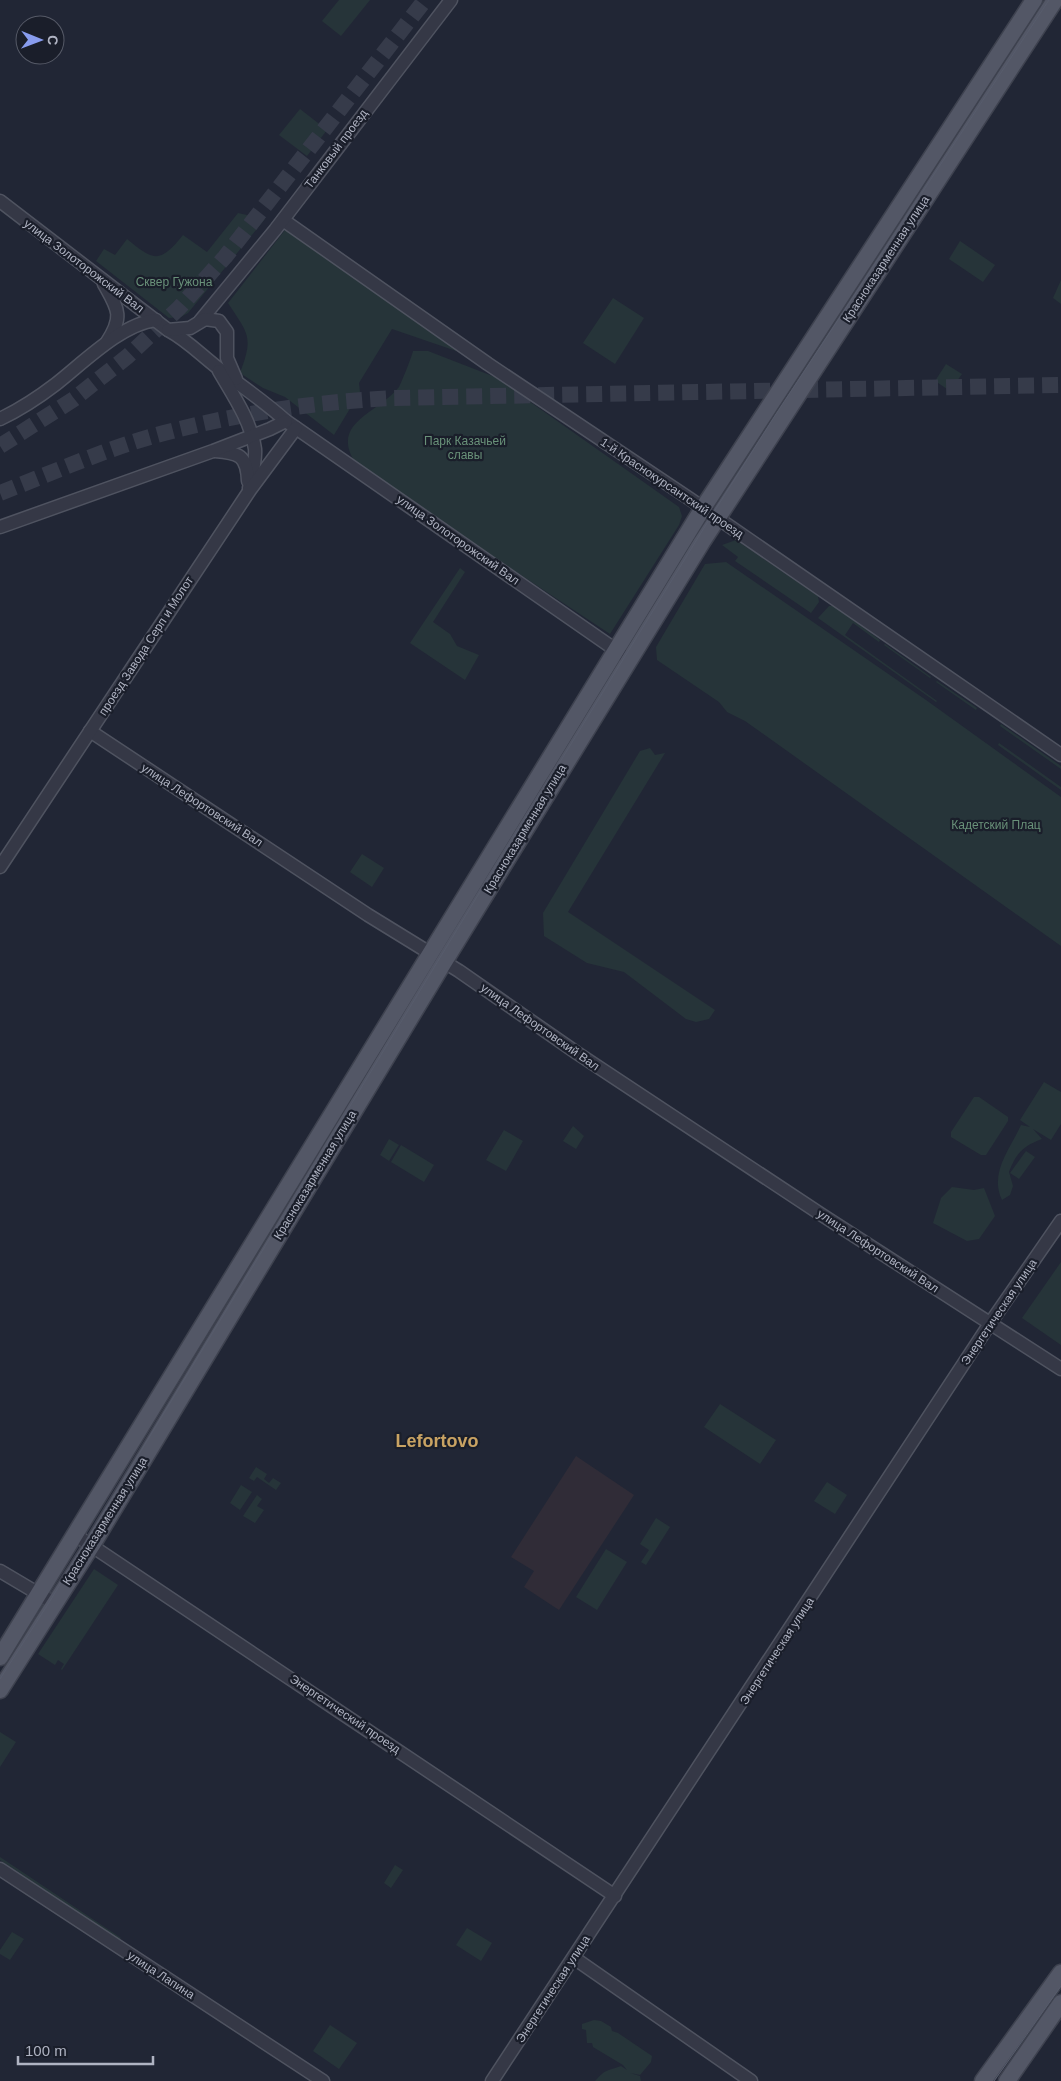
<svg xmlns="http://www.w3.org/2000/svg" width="1061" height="2081" font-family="Arial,sans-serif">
<rect width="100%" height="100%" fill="#212635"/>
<!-- medical -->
<path fill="#302c37" d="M 576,1456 L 634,1495 L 559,1610 L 524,1587 L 534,1571 L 511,1557 Z"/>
<!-- green -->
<g fill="#263439">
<path d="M 339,0 L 370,0 L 341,36 L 322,21 Z"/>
<path d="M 300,109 L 327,130 L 307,156 L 279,135 Z"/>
<path d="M 238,213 L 265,219 L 188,313 L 181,317 L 169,318 L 96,261 L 104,249 L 115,255 L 127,239 C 153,260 159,265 183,235 L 207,252 Z"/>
<path d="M 285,230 L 288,230 L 465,354 L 392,329 L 359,383 L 360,392 L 334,435 L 285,397 L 263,388 L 240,373 C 254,336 248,334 228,303 Z"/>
<path d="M 960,241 L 995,265 L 983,282 L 949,259 Z"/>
<path d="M 1061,280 L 1061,304 L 1053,298 Z"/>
<path d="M 613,298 L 644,318 L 615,364 L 583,343 Z"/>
<path d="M 413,351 L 428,351 L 495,377 L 679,507 L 682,516 L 679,525 L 610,634 L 359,468 C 325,423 378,414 399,387 C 401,384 412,356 413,351 Z"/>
<path d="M 946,364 L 962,374 L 950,391 L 935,381 Z"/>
<path d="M 736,540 L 818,596 L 819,602 L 811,613 L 735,561 L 738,557 L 722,545 Z"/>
<path d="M 726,562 L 926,700 L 1061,797 L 1061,946 L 745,721 L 727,712 L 719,702 L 657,660 L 656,647 L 705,564 Z"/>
<path d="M 460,568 L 465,572 L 433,622 L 450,634 L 457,646 L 479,655 L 465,680 L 410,643 Z"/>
<path d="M 829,606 L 834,606 L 880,640 L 879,642 L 853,623 L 845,635 L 937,701 L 936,702 L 818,618 Z"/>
<path d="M 885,644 L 931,677 L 930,678 L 884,645 Z"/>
<path d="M 937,681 L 977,708 L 976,710 L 936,682 Z"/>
<path d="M 1001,724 L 1061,766 L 1061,769 L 1000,726 Z"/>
<path d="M 999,743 L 1061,787 L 1061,790 L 998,745 Z"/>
<path d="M 650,748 L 655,755 L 665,753 L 568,912 L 715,1010 L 709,1019 L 696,1022 L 686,1019 L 624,972 L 587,963 L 544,936 L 543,913 L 640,751 Z"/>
<path d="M 362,854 L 384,868 L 372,887 L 350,872 Z"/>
<path d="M 1044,1082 L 1061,1092 L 1061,1124 L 1051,1140 L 1033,1129 L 1042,1139 C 1023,1146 1016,1153 1009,1172 L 1013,1186 L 1010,1195 L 1002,1200 C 989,1173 1010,1149 1021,1125 L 1030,1127 L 1020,1120 Z"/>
<path d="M 974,1097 L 979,1097 L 1008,1117 L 1008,1121 L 986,1155 L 981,1155 L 951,1137 L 951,1132 Z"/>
<path d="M 573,1126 L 584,1136 L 576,1149 L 563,1141 Z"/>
<path d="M 504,1130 L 523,1141 L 506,1171 L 486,1160 Z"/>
<path d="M 389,1139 L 399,1145 L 389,1161 L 380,1155 Z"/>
<path d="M 401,1145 L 434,1165 L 424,1182 L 391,1162 Z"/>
<path d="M 1026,1151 L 1035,1157 L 1019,1179 L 1010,1173 Z"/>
<path d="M 952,1187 L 974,1190 L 984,1188 L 995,1216 L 979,1239 L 967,1241 L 933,1223 L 941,1198 Z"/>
<path d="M 1061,1262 L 1061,1345 L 1022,1318 Z"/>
<path d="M 720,1404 L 776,1440 L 760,1464 L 704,1427 Z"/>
<path d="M 256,1467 L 267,1474 L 264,1479 L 269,1483 L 273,1478 L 281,1483 L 276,1490 L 257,1477 L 254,1481 L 249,1478 Z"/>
<path d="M 827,1482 L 847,1495 L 835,1514 L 814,1501 Z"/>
<path d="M 241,1485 L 252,1492 L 240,1510 L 230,1503 Z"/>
<path d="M 257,1495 L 262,1499 L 257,1506 L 264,1510 L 255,1523 L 243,1516 Z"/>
<path d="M 656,1518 L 670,1527 L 646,1565 L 641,1562 L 649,1550 L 640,1544 Z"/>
<path d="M 606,1549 L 627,1562 L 597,1610 L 576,1597 Z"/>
<path d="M 94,1569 L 118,1585 L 62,1670 L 61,1669 L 64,1664 L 58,1660 L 55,1665 L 38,1654 Z"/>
<path d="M 0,1732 L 16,1742 L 0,1767 Z"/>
<path d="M 0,1857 L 121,1938 L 119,1940 L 0,1860 Z"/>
<path d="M 395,1865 L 403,1870 L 391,1888 L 384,1883 Z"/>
<path d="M 467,1928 L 492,1943 L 481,1961 L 456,1945 Z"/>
<path d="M 12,1932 L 24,1939 L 10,1960 L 0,1954 L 0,1950 Z"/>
<path d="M 594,2020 L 601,2021 L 611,2027 L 612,2031 L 618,2033 L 652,2056 L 651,2062 L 640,2075 L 630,2073 L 640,2076 L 641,2081 L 595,2081 C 607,2068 605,2072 621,2066 L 627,2070 L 623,2065 L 593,2047 L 592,2043 L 587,2043 L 586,2030 L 582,2029 L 582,2024 Z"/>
<path d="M 330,2025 L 357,2043 L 339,2069 L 313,2051 Z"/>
</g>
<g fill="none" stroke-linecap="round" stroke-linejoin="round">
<!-- major-tunnel -->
<g stroke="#363b4a" stroke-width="16" stroke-dasharray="16 8" stroke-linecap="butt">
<path d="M 0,446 L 74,399 L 128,356 L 179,308 L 225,257 L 425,0"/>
<path d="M 0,493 C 54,472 108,448 164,433 C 240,413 315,402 393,398 L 1061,385"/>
</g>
<!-- minor casing -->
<g stroke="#4f5360" stroke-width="15">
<g id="minor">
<path d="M 0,201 L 168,330 C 187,340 201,355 218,368 C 241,386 264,401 286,421 L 623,655"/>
<path d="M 283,220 L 488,364 L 690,499 L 1061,755"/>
<path d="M 104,284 C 118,309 124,316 107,342"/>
<path d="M 200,321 L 275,230 L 451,0"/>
<path d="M 168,330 L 190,328 L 205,319 L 219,321 L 227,332 L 227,358 L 236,379"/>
<path d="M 219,371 C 233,395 251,421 255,449 C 256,462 252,475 249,488"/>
<path d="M 0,419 C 19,410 39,397 56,384 C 83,363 121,324 156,320"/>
<path d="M 215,451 C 239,453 247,455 248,481"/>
<path d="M 0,527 L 213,451 L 270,429 L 286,421"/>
<path d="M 90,731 L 368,915 L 459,971 L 577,1053 L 822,1215 L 1061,1369"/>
<path d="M 0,867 L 250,490 L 296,428"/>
<path d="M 74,1534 L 615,1896"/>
<path d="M 0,1571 L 54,1603"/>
<path d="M 0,1869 L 323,2081"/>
<path d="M 574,1958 L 751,2081"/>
<path d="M 492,2081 L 991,1322 L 1061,1221"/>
</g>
</g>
<!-- major casing -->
<g stroke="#3e424f" stroke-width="19">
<g id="major">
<path d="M 0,1657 L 703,508 L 1034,0"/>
<path d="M 0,1690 L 92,1545 L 444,962 L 702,542 L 1055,0"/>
<path d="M 983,2081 L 1061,1973"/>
<path d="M 1007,2081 L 1061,2003"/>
</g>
</g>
<!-- minor -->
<use href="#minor" stroke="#353846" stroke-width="12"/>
<!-- major -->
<use href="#major" stroke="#535766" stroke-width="16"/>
<!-- tram -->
<g stroke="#575c6c" stroke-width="1">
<path d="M 0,1679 L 50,1601 L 475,900 L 712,515 L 776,414 L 1049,0"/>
<path d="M 994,2081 L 1061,1986"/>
</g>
</g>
<g text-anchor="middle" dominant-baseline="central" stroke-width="4.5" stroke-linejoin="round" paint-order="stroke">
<!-- street labels -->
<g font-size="12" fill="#afb3c2" stroke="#1a1e2a">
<text transform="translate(336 149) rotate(-53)">Танковый проезд</text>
<text transform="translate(886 259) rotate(-57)">Красноказарменная улица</text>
<text transform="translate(84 266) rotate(37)">улица Золоторожский Вал</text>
<text transform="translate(672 488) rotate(34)">1-й Краснокурсантский проезд</text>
<text transform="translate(458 540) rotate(35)">улица Золоторожский Вал</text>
<text transform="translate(146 646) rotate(-57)">проезд Завода Серп и Молот</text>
<text transform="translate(202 805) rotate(33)">улица Лефортовский Вал</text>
<text transform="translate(525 829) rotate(-59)">Красноказарменная улица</text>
<text transform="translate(540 1027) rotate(35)">улица Лефортовский Вал</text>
<text transform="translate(315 1175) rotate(-59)">Красноказарменная улица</text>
<text transform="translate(878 1251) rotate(33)">улица Лефортовский Вал</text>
<text transform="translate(999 1312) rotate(-56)">Энергетическая улица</text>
<text transform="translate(105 1521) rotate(-58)">Красноказарменная улица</text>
<text transform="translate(777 1651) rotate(-57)">Энергетическая улица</text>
<text transform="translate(345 1714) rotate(34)">Энергетический проезд</text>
<text transform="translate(161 1975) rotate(33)">улица Лапина</text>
<text transform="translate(553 1989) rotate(-57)">Энергетическая улица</text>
</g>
<!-- park labels -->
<g font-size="12" fill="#699179" stroke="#1a1e2a">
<text x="174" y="282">Сквер Гужона</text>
<text x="465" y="441">Парк Казачьей<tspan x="465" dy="14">славы</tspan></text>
<text x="996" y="825">Кадетский Плац</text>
</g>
<!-- district labels -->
<g font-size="18" font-weight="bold" fill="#c9a363" stroke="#1a1e2a">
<text x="437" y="1441">Lefortovo</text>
</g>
</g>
<!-- north arrow -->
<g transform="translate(40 40) rotate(91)"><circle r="24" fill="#1a1e2a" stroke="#565a67"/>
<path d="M0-4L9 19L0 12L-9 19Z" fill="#889cee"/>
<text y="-8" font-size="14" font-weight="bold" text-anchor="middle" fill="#afb3c2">С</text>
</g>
<!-- scale -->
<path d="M18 2056v8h135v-8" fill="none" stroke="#afb3c2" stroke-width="2.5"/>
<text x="25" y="2056" font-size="15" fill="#afb3c2" stroke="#1a1e2a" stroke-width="4" paint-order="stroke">100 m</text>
</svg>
